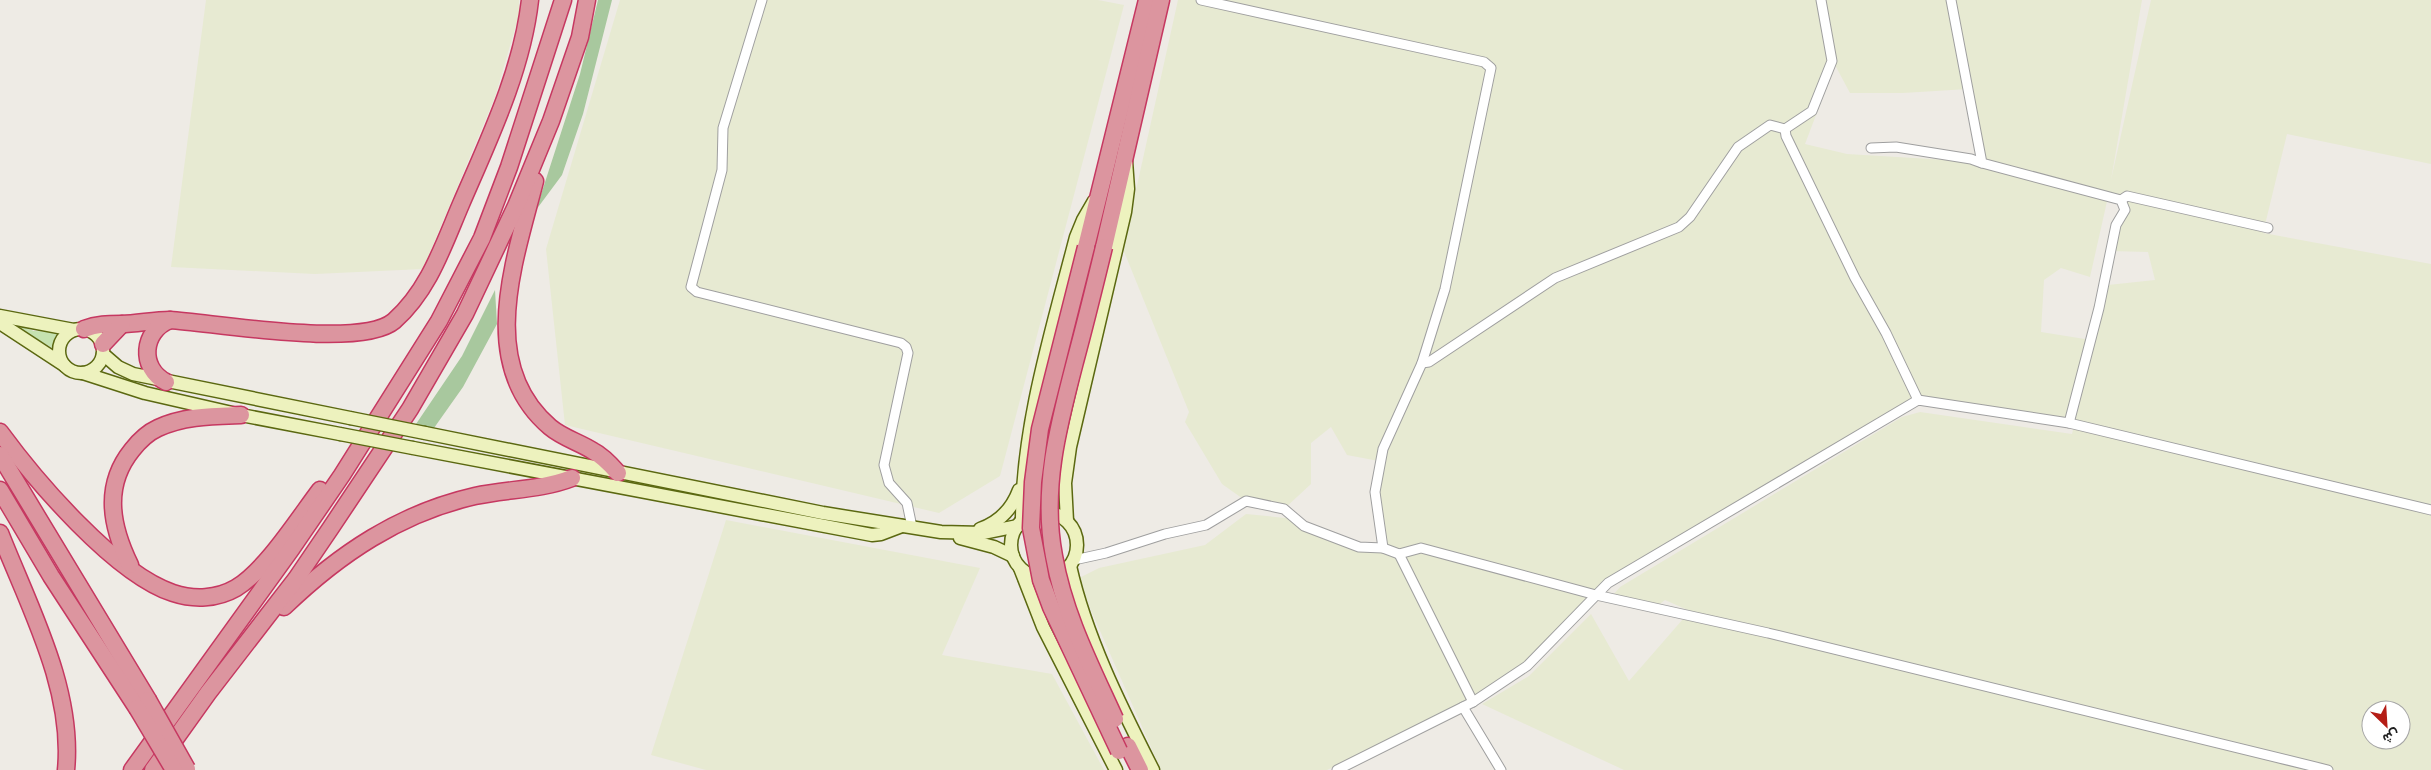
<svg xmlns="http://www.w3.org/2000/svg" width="2431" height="770" font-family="Cabin,Vazirmatn,sans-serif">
<rect width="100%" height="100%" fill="#eeebe5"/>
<!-- farmland -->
<g fill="#e7ead2" fill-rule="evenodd">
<path d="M 206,0 L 519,0 L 519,15 L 495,97 L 423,269 L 315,274 L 171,267 Z"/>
<path d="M 620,0 L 1098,0 L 1124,5 L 1000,476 L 939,513 L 565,425 L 546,249 Z"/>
<path d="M 1178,0 L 2142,0 L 2111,180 L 2151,0 L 2431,0 L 2431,164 L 2287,134 L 2263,233 L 2431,264 L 2431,770 L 1624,770 L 1482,704 L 1529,676 L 1591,614 L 1629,681 L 1690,611 L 1665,600 L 1656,607 L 1607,602 L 1620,587 L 1902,417 L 1920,412 L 2072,434 L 2108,285 L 2155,280 L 2148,252 L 2109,251 L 2125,210 L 2121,201 L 2108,197 L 2090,277 L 2061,268 L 2044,280 L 2041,332 L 2091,340 L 2069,423 L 1918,400 L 1608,583 L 1527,666 L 1463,707 L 1327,770 L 1161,770 L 1090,608 L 1079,578 L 1099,568 L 1205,545 L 1246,514 L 1296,519 L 1359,547 L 1383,548 L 1372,510 L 1384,462 L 1347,455 L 1331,427 L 1311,443 L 1311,484 L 1284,509 L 1246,501 L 1222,484 L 1185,422 L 1189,412 L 1123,249 ZM 1835,65 L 1850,93 L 1903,93 L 1968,89 L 1981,162 L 1847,154 L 1805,144 ZM 2371,710 L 2401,710 L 2401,740 L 2371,740 Z"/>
<path d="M 726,520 L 980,568 L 942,655 L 1052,674 L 1104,770 L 706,770 L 651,755 Z"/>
</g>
<!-- grass -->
<path fill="#c6e2b0" d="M 8,322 L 34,331 L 59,332 L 55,337 L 54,349 Z"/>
<!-- forest -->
<g fill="#a8c89e">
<path d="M 598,0 L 612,0 L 583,114 L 562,175 L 536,210 L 580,74 Z"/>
<path d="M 495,290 L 497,324 L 463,387 L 434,428 L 414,427 L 462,356 Z"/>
</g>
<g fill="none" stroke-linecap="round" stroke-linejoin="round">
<!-- street casing -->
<g stroke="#9f9f9f" stroke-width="11">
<g id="street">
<path d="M 762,0 L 723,128 L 722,170 L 691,287 L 697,292 L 901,343 L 906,347 L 908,353 L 884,465 L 889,483 L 907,503 L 912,527"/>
<path d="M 1201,0 L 1484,62 L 1491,68 L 1445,289 L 1422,363 L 1383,449 L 1375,492 L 1383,548"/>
<path d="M 1951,0 L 1982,163 L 2121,200 L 2125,210 L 2116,225 L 2099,308 L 2069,423"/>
<path d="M 1785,129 L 1786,136 L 1855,278 L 1886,333 L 1918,400"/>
<path d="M 1871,148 L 1896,147 L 1971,159 L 1982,163"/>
<path d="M 2121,200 L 2127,196 L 2268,228"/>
<path d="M 1422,363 L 1429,362 L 1555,278 L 1679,227 L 1690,217 L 1738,147 L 1770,125 L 1785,129 L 1812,111 L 1832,61 L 1821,0"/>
<path d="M 1399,554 L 1473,702"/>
<path d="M 1074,560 L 1106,553 L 1165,534 L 1206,525 L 1246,501 L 1284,509 L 1304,526 L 1359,547 L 1383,548 L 1399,554 L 1421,548 L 1596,595 L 1768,633 L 2328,770"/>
<path d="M 1463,707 L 1501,770"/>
<path d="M 1337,770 L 1473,702 L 1527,666 L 1608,583 L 1918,400 L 2069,423 L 2431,510"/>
</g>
</g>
<!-- secondary casing -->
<g stroke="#5b6811" stroke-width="15">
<g id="secondary">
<path d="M 0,316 L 74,330"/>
<path d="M 0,323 L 64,365"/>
<circle cx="81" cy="351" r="22"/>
<path d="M 103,354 L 118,367 L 133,374 L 350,418"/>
<path d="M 83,373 L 145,393 L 241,415 L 340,434"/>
<path d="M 425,433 L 823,513 L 941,532 L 983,533 L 1018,526"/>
<path d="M 413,448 L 872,535 L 881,534 L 902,526"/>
<circle cx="1044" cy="545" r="33"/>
<path d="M 1022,521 C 1022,425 1052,330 1076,237 L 1083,220 L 1094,201"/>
<path d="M 1067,521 L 1065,483 L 1070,447 L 1125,212 L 1128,189 L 1126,161"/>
<path d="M 980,529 C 1000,522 1012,509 1019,490"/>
<path d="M 960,538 L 994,547 L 1013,556"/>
<path d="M 1070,566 C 1086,637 1120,705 1153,770"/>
<path d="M 1020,568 L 1043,627 L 1116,770"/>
</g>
</g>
<!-- highway casing -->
<g stroke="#c63861" stroke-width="19">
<g id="highway">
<path d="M 535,181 C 515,260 476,364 550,427 C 563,438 579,442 593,451 C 603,456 611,465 618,473"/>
<path d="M 1086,247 L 1147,0"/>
<path d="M 1104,247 L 1161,0"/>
<path d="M 84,329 C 97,324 108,324 121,324 C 137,324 153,320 170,320 C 216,323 361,349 394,321 C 429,290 443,246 461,204 C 489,139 522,71 530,0"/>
<path d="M 103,344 L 122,324"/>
<path d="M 166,382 C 139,368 142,331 170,320"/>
<path d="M 0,432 C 36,481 115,574 173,593 C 194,600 217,599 236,588 C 266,570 298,519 320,490"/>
<path d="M 0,455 L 148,700"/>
<path d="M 0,490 L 51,576 L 137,708"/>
<path d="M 0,533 C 29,607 74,689 66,770"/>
<path d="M 130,565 C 111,526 103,486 132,450 C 139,441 147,433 158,428 C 184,416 212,416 241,415"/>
<path d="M 284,607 C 339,554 400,513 475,496 C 507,489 541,490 572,478"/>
<path d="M 1128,746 L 1140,770"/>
<path d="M 132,770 L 292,548 L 342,475 L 439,321 L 482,238 L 509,167 L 563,0"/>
<path d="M 153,770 L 208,693 L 296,579 L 330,529 L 410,409 L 465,314 L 516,206 L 551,121 L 580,37 L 587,0"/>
</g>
</g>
<!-- street -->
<use href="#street" stroke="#fff" stroke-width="9"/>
<!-- secondary -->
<use href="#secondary" stroke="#edf2be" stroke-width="12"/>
<!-- highway -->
<use href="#highway" stroke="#dc959f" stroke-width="16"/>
<!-- secondary-bridge casing -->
<g stroke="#5b6811" stroke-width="15" stroke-linecap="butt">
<g id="secondary-bridge">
<path d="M 350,418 L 425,433"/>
<path d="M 340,434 L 413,448"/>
</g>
</g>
<!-- highway-bridge casing -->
<g stroke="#c63861" stroke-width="19" stroke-linecap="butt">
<g id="highway-bridge">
<path d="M 1086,247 L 1040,429 L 1033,482 L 1031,528 L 1041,580 L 1051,607 L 1119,751"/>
<path d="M 1104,247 C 1095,284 1086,321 1076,358 C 1059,423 1041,488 1054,556 C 1064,614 1091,666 1115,719"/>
<path d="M 148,700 L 187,769"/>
<path d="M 137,708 L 174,770"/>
</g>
</g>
<!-- secondary-bridge -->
<use href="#secondary-bridge" stroke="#edf2be" stroke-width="12"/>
<!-- highway-bridge -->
<use href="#highway-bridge" stroke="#dc959f" stroke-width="16"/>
</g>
<!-- north arrow -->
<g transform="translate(2386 725) rotate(155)"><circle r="24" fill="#ffffff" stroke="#a5a5a5"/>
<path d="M0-4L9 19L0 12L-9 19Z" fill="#b51e16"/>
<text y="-8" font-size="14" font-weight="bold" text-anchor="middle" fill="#1e1e1e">ش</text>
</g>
</svg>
